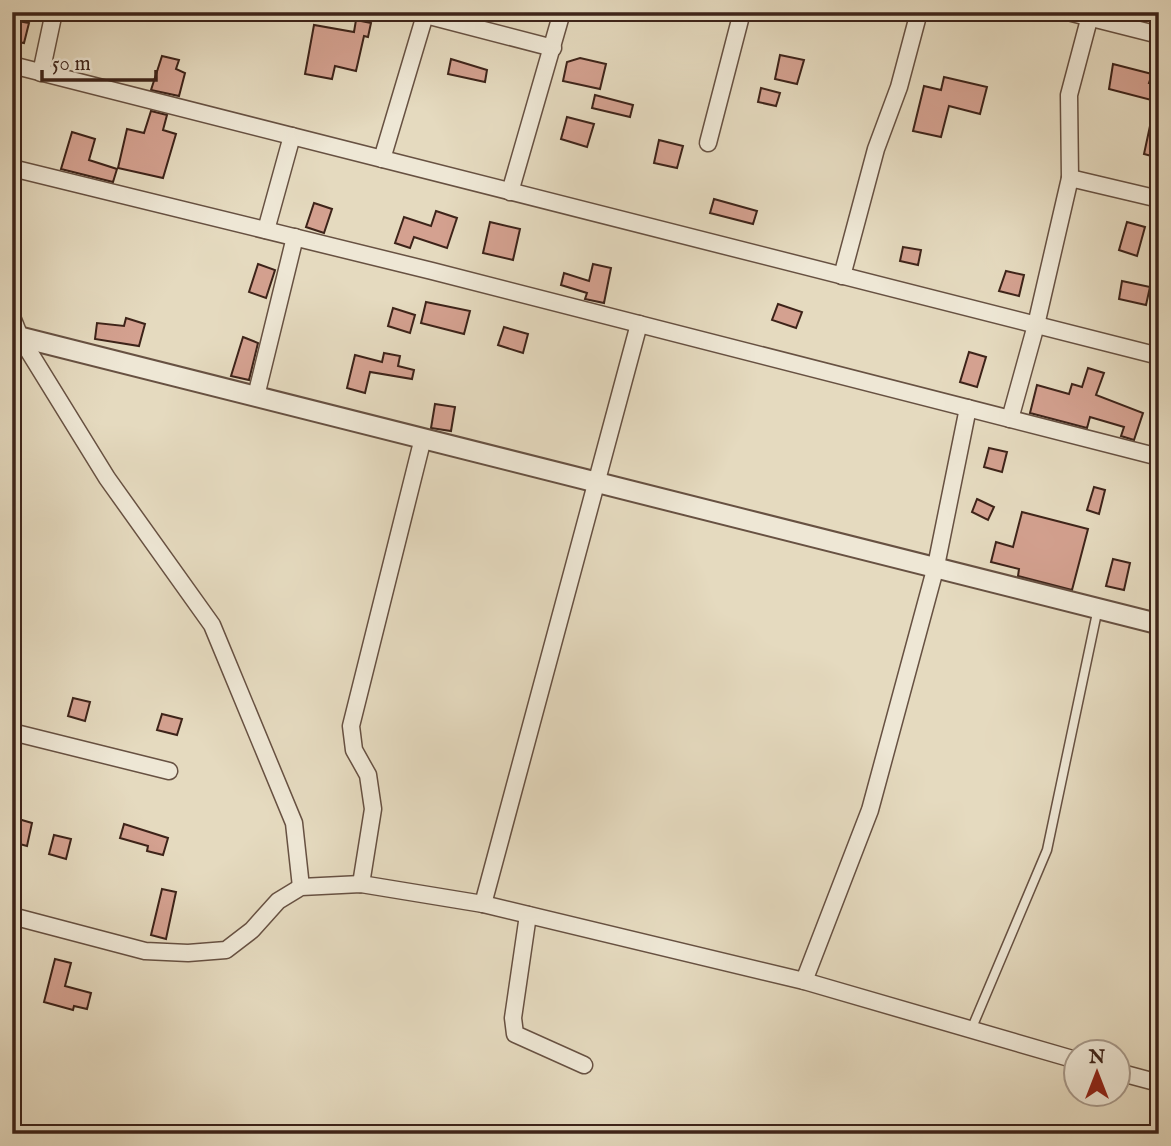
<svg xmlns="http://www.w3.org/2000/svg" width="1171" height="1146" font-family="'IM FELL English',serif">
<rect width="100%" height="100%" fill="#e5dabf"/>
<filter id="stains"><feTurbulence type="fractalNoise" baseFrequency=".00286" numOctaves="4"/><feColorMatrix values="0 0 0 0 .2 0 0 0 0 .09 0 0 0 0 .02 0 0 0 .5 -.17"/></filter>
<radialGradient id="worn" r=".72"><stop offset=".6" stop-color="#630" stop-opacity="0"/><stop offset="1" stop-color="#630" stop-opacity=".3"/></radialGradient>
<!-- building -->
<g fill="#d4a190" stroke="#3d2319" stroke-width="2">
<path d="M 12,20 L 29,23 L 24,43 L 12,41 Z"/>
<path d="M 356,20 L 371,23 L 368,37 L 364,36 L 356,71 L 335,66 L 332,79 L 305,74 L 314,25 L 354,32 Z"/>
<path d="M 780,55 L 804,60 L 797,84 L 775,79 Z"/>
<path d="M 162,56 L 179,60 L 176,69 L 185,73 L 179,96 L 151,90 Z"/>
<path d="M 580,58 L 606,64 L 600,89 L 563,81 L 567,62 Z"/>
<path d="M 451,59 L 487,70 L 485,82 L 448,74 Z"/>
<path d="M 1113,64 L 1152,74 L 1149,83 L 1159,85 L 1159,102 L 1109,89 Z"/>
<path d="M 944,77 L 987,87 L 980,114 L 949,106 L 941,137 L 913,131 L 924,86 L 941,90 Z"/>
<path d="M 761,88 L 780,93 L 776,106 L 758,102 Z"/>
<path d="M 595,95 L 633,105 L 630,117 L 592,108 Z"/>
<path d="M 151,111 L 167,115 L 163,130 L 176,134 L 163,178 L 118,168 L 127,129 L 144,133 Z"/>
<path d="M 1153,112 L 1159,113 L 1159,158 L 1144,154 Z"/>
<path d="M 567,117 L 594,124 L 587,147 L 561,139 Z"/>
<path d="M 72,132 L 95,139 L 89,160 L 117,169 L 113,182 L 61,169 Z"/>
<path d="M 659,140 L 683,146 L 677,168 L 654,163 Z"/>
<path d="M 714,199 L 757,211 L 753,224 L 710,213 Z"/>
<path d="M 314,203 L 332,209 L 324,233 L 306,227 Z"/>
<path d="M 436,211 L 457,218 L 447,248 L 414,237 L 410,248 L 395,243 L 404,217 L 431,226 Z"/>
<path d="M 490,222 L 520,229 L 513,260 L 483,253 Z"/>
<path d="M 1127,222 L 1145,227 L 1137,256 L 1119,250 Z"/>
<path d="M 903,247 L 921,250 L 918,265 L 900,261 Z"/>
<path d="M 258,264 L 275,270 L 266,298 L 249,292 Z"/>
<path d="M 593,264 L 611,268 L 604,303 L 585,299 L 587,293 L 561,285 L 564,273 L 589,281 Z"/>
<path d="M 1006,271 L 1024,275 L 1019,296 L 999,291 Z"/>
<path d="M 1122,281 L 1150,287 L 1146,305 L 1119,299 Z"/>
<path d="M 426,302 L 470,311 L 464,334 L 421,323 Z"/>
<path d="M 778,304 L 802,312 L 796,328 L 772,320 Z"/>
<path d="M 393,308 L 415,315 L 410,333 L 388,326 Z"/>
<path d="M 126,318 L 145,324 L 139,346 L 95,339 L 97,323 L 124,326 Z"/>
<path d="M 504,327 L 528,334 L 523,353 L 498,345 Z"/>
<path d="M 243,337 L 258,343 L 249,380 L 231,376 Z"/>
<path d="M 969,352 L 986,357 L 977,387 L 960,382 Z"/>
<path d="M 384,353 L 400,356 L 398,366 L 414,370 L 412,379 L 370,372 L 365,393 L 347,388 L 355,355 L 382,362 Z"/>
<path d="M 1088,368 L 1104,373 L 1096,395 L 1143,413 L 1134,440 L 1121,436 L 1124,427 L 1090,417 L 1087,428 L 1030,413 L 1037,385 L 1069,394 L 1072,384 L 1082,387 Z"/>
<path d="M 435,404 L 455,407 L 451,431 L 431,428 Z"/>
<path d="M 989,448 L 1007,452 L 1002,472 L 984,467 Z"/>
<path d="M 1094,487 L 1105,490 L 1099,514 L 1087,510 Z"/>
<path d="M 977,499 L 994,507 L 988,520 L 972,512 Z"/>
<path d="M 1022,512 L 1088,529 L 1072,590 L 1018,576 L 1019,569 L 991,562 L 996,542 L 1013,547 Z"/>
<path d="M 1113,559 L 1130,563 L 1124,590 L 1106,586 Z"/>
<path d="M 73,698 L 90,702 L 85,721 L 68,716 Z"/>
<path d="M 162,714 L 182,719 L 177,735 L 157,730 Z"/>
<path d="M 15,818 L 32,823 L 27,846 L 12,842 Z"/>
<path d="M 124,824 L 168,838 L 163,855 L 147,851 L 148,846 L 120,838 Z"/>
<path d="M 54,835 L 71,839 L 66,859 L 49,854 Z"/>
<path d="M 162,889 L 176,892 L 166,939 L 151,935 Z"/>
<path d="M 55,959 L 71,963 L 65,986 L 91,993 L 87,1009 L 74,1006 L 73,1010 L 44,1002 Z"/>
</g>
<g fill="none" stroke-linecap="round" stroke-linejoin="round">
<!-- service casing -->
<g stroke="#675142" stroke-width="11">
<path id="service" d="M 971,1030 L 1047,850 L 1098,608"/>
</g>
<!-- minor casing -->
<g stroke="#675142" stroke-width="19">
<g id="minor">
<path d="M 414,12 L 553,48"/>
<path d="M 1068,12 L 1159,35"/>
<path d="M 12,65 L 1159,356"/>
<path d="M 41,73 L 54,12"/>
<path d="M 708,143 L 742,12"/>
<path d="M 382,159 L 425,15"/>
<path d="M 12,168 L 432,271 L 1159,457"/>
<path d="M 1070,178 L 1069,95 L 1091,12"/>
<path d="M 510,192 L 562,12"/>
<path d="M 266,230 L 292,136"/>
<path d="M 842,276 L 876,149 L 899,87 L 919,12"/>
<path d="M 12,317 L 20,337 L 107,478 L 212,625 L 294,823 L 301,887"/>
<path d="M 256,396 L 295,237"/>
<path d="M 1010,419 L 1036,325 L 1070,178 L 1159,199"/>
<path d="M 12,732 L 169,771"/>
<path d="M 361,884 L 373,809 L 368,775 L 354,750 L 351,726 L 423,438"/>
<path d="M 483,904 L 639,324"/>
<path d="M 528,915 L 513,1018 L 515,1034 L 584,1065"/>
<path d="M 12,916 L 145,951 L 188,953 L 226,950 L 252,930 L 278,901 L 301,887 L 361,884 L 483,904 L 804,981 L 1076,1060"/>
<path d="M 804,981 L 870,810 L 936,566 L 968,408"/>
<path d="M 1118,1072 L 1159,1083"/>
</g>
</g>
<!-- tertiary casing -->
<g stroke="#675142" stroke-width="23">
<path id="tertiary" d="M 12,335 L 1159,624"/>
</g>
<!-- service -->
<use href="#service" stroke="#eee7d5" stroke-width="8"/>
<!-- minor -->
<use href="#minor" stroke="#eee7d5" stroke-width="16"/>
<!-- tertiary -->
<use href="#tertiary" stroke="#eee7d5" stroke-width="19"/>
</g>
<!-- margin -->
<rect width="1171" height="1146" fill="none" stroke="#e5dabf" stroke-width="42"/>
<rect x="14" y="14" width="1143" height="1118" fill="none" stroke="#3d2319" stroke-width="3.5"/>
<rect x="21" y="21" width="1129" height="1104" fill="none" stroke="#3d2319" stroke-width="2"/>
<!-- north arrow -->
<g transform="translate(1097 1073)"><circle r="33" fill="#eee7d5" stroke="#a7998a" stroke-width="2"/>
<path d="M0-5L12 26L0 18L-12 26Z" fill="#8f2418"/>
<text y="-10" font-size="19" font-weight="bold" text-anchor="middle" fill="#3d2319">N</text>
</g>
<!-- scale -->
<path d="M42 70v10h114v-10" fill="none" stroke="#3d2319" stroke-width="3.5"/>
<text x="52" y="70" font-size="21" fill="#3d2319" stroke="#eee7d5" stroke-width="5" paint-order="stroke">50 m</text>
<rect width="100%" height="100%" filter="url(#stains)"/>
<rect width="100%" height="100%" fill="url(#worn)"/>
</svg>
